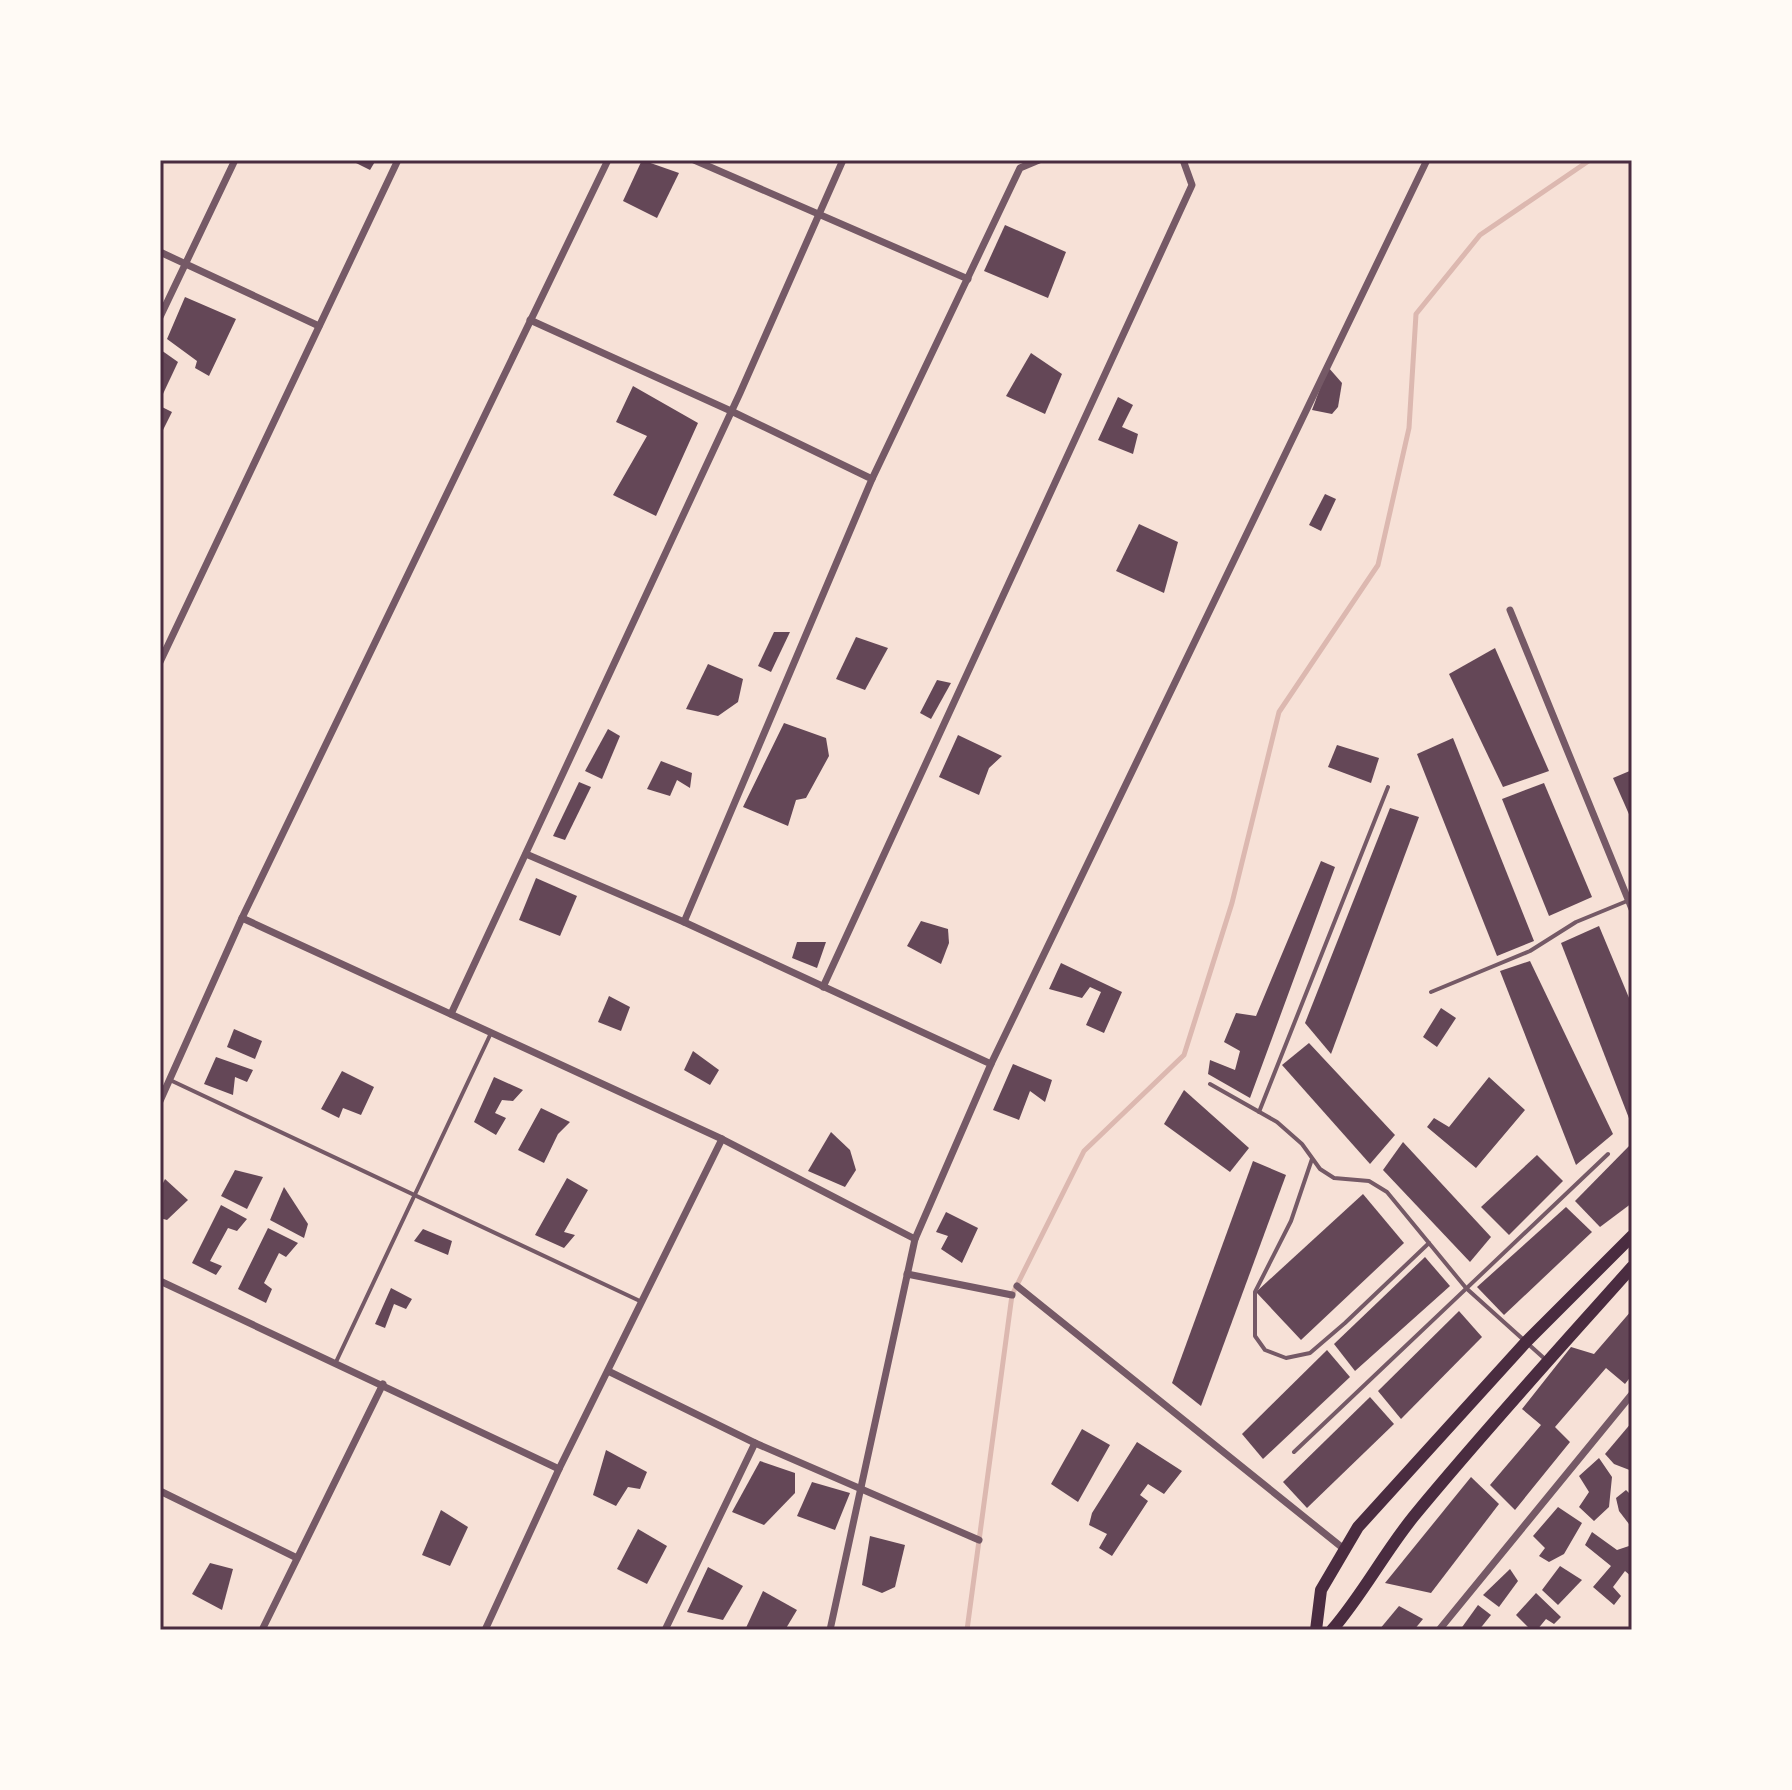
<svg xmlns="http://www.w3.org/2000/svg" width="1792" height="1790" font-family="Ubuntu,sans-serif">
<rect width="100%" height="100%" fill="#f7e1d7"/>
<g fill="none" stroke-linecap="round" stroke-linejoin="round">
<!-- stream -->
<path stroke="#dcb8b0" stroke-width="5" d="M 967,1630 L 1012,1295 L 1084,1151 L 1184,1055 L 1232,903 L 1279,712 L 1378,565 L 1409,428 L 1416,314 L 1480,235 L 1590,160"/>
</g>
<!-- building -->
<g fill="#644757">
<path d="M 350,160 L 376,160 L 370,170 Z"/>
<path d="M 642,160 L 679,173 L 657,218 L 623,201 Z"/>
<path d="M 1005,225 L 1066,252 L 1048,298 L 984,271 Z"/>
<path d="M 185,297 L 236,319 L 209,376 L 195,368 L 197,361 L 167,339 Z"/>
<path d="M 161,350 L 178,362 L 162,396 L 160,395 Z"/>
<path d="M 1031,353 L 1062,374 L 1045,414 L 1006,396 Z"/>
<path d="M 1328,367 L 1342,383 L 1338,407 L 1332,414 L 1312,410 Z"/>
<path d="M 633,386 L 698,423 L 656,516 L 613,495 L 647,436 L 616,422 Z"/>
<path d="M 1118,397 L 1133,405 L 1122,427 L 1138,434 L 1133,454 L 1098,440 Z"/>
<path d="M 160,406 L 172,412 L 160,436 Z"/>
<path d="M 1325,494 L 1336,499 L 1321,531 L 1309,525 Z"/>
<path d="M 1139,524 L 1178,542 L 1164,593 L 1116,571 Z"/>
<path d="M 774,632 L 790,632 L 771,672 L 758,666 Z"/>
<path d="M 856,637 L 888,648 L 865,690 L 836,679 Z"/>
<path d="M 1495,648 L 1549,771 L 1503,787 L 1449,674 Z"/>
<path d="M 708,664 L 743,679 L 738,702 L 718,716 L 686,709 Z"/>
<path d="M 937,680 L 951,683 L 931,719 L 920,713 Z"/>
<path d="M 784,723 L 826,738 L 829,756 L 806,798 L 796,800 L 788,826 L 743,807 Z"/>
<path d="M 608,729 L 620,736 L 602,779 L 585,771 Z"/>
<path d="M 958,735 L 1002,756 L 989,768 L 979,795 L 939,777 Z"/>
<path d="M 1453,738 L 1534,941 L 1497,956 L 1417,754 Z"/>
<path d="M 1337,745 L 1379,758 L 1371,783 L 1328,767 Z"/>
<path d="M 661,761 L 692,773 L 690,788 L 677,780 L 670,796 L 647,789 Z"/>
<path d="M 1632,770 L 1632,821 L 1613,778 Z"/>
<path d="M 579,782 L 591,787 L 565,840 L 553,836 Z"/>
<path d="M 1544,783 L 1592,897 L 1549,916 L 1502,799 Z"/>
<path d="M 1390,808 L 1419,817 L 1331,1054 L 1305,1023 Z"/>
<path d="M 1321,861 L 1335,867 L 1250,1098 L 1208,1074 L 1210,1060 L 1235,1070 L 1240,1051 L 1224,1042 L 1236,1013 L 1256,1016 Z"/>
<path d="M 536,878 L 577,896 L 560,936 L 519,920 Z"/>
<path d="M 921,921 L 948,929 L 949,943 L 941,964 L 907,946 Z"/>
<path d="M 1599,926 L 1632,1005 L 1632,1126 L 1561,943 Z"/>
<path d="M 797,942 L 826,942 L 817,968 L 792,958 Z"/>
<path d="M 1530,961 L 1613,1134 L 1576,1165 L 1500,971 Z"/>
<path d="M 1061,963 L 1122,992 L 1104,1033 L 1086,1025 L 1101,992 L 1090,987 L 1082,998 L 1049,989 Z"/>
<path d="M 609,996 L 630,1007 L 621,1031 L 598,1022 Z"/>
<path d="M 1441,1008 L 1456,1018 L 1437,1047 L 1423,1037 Z"/>
<path d="M 234,1029 L 262,1041 L 255,1059 L 227,1047 Z"/>
<path d="M 1309,1043 L 1395,1135 L 1370,1164 L 1282,1065 Z"/>
<path d="M 693,1051 L 719,1070 L 710,1085 L 684,1070 Z"/>
<path d="M 216,1057 L 253,1070 L 247,1082 L 235,1077 L 233,1095 L 204,1084 Z"/>
<path d="M 1013,1064 L 1052,1080 L 1045,1102 L 1030,1091 L 1019,1120 L 993,1110 Z"/>
<path d="M 342,1071 L 374,1087 L 361,1115 L 343,1108 L 339,1118 L 321,1109 Z"/>
<path d="M 494,1077 L 523,1090 L 513,1101 L 502,1100 L 495,1113 L 506,1118 L 496,1135 L 474,1122 Z"/>
<path d="M 1489,1077 L 1525,1110 L 1476,1168 L 1427,1127 L 1434,1118 L 1449,1127 Z"/>
<path d="M 1184,1090 L 1249,1148 L 1230,1172 L 1164,1124 Z"/>
<path d="M 541,1108 L 570,1122 L 558,1134 L 544,1163 L 518,1150 Z"/>
<path d="M 831,1132 L 850,1150 L 856,1170 L 845,1187 L 808,1171 Z"/>
<path d="M 1403,1142 L 1491,1237 L 1470,1262 L 1383,1170 Z"/>
<path d="M 1632,1143 L 1632,1203 L 1600,1227 L 1575,1201 Z"/>
<path d="M 1537,1155 L 1563,1181 L 1509,1235 L 1481,1207 Z"/>
<path d="M 1253,1161 L 1286,1175 L 1201,1406 L 1172,1383 Z"/>
<path d="M 235,1170 L 263,1177 L 247,1209 L 221,1196 Z"/>
<path d="M 567,1178 L 588,1190 L 564,1232 L 575,1235 L 564,1248 L 535,1235 Z"/>
<path d="M 165,1179 L 188,1200 L 167,1220 L 160,1218 L 160,1189 Z"/>
<path d="M 284,1187 L 308,1224 L 304,1238 L 270,1220 Z"/>
<path d="M 1363,1194 L 1404,1243 L 1301,1340 L 1256,1292 Z"/>
<path d="M 221,1205 L 247,1219 L 237,1231 L 228,1228 L 210,1261 L 222,1266 L 216,1275 L 192,1263 Z"/>
<path d="M 1566,1207 L 1592,1232 L 1504,1315 L 1477,1287 Z"/>
<path d="M 946,1212 L 978,1228 L 962,1263 L 941,1249 L 948,1236 L 936,1232 Z"/>
<path d="M 268,1228 L 298,1243 L 286,1257 L 279,1253 L 264,1283 L 272,1289 L 266,1303 L 238,1289 Z"/>
<path d="M 423,1229 L 452,1241 L 448,1255 L 414,1241 Z"/>
<path d="M 1425,1257 L 1450,1286 L 1355,1371 L 1334,1344 Z"/>
<path d="M 391,1288 L 412,1299 L 406,1309 L 394,1304 L 385,1328 L 375,1324 Z"/>
<path d="M 1632,1310 L 1632,1375 L 1625,1384 L 1606,1368 L 1555,1427 L 1570,1442 L 1515,1510 L 1490,1485 L 1541,1425 L 1522,1409 L 1571,1347 L 1594,1354 Z"/>
<path d="M 1459,1311 L 1482,1337 L 1401,1419 L 1378,1391 Z"/>
<path d="M 1327,1350 L 1350,1377 L 1263,1459 L 1242,1434 Z"/>
<path d="M 1370,1397 L 1394,1424 L 1307,1508 L 1283,1482 Z"/>
<path d="M 1632,1422 L 1632,1471 L 1614,1464 L 1605,1454 Z"/>
<path d="M 1082,1429 L 1110,1445 L 1078,1502 L 1051,1484 Z"/>
<path d="M 1137,1442 L 1182,1471 L 1164,1494 L 1148,1484 L 1140,1495 L 1148,1501 L 1112,1556 L 1099,1548 L 1107,1534 L 1089,1525 L 1092,1513 Z"/>
<path d="M 606,1450 L 647,1472 L 640,1489 L 628,1487 L 616,1506 L 593,1495 Z"/>
<path d="M 1599,1458 L 1612,1477 L 1609,1507 L 1594,1521 L 1579,1507 L 1589,1492 L 1579,1476 Z"/>
<path d="M 760,1461 L 795,1473 L 795,1493 L 764,1525 L 732,1512 Z"/>
<path d="M 1471,1477 L 1499,1504 L 1431,1593 L 1385,1583 Z"/>
<path d="M 812,1482 L 850,1493 L 835,1530 L 797,1516 Z"/>
<path d="M 1626,1490 L 1632,1496 L 1632,1528 L 1619,1511 L 1616,1498 Z"/>
<path d="M 1558,1507 L 1582,1523 L 1564,1554 L 1549,1562 L 1539,1556 L 1545,1548 L 1533,1536 Z"/>
<path d="M 441,1510 L 468,1527 L 450,1566 L 422,1555 Z"/>
<path d="M 638,1529 L 667,1546 L 647,1584 L 617,1569 Z"/>
<path d="M 1592,1532 L 1617,1550 L 1632,1545 L 1632,1577 L 1625,1571 L 1613,1587 L 1621,1596 L 1614,1605 L 1593,1587 L 1611,1566 L 1585,1545 Z"/>
<path d="M 870,1536 L 905,1545 L 895,1587 L 882,1593 L 862,1585 Z"/>
<path d="M 210,1563 L 233,1569 L 222,1610 L 192,1594 Z"/>
<path d="M 1560,1566 L 1582,1580 L 1558,1605 L 1542,1590 Z"/>
<path d="M 708,1567 L 743,1586 L 723,1620 L 687,1612 Z"/>
<path d="M 1510,1569 L 1518,1581 L 1499,1607 L 1483,1595 Z"/>
<path d="M 763,1591 L 797,1610 L 785,1630 L 745,1630 Z"/>
<path d="M 1536,1593 L 1561,1617 L 1554,1624 L 1546,1619 L 1537,1630 L 1531,1630 L 1516,1615 Z"/>
<path d="M 1478,1605 L 1491,1615 L 1479,1630 L 1460,1630 Z"/>
<path d="M 1399,1606 L 1423,1619 L 1414,1630 L 1379,1630 Z"/>
</g>
<g fill="none" stroke-linecap="round" stroke-linejoin="round">
<!-- service -->
<g stroke="#755966" stroke-width="4">
<path d="M 1431,992 L 1530,951 L 1576,922 L 1632,899"/>
<path d="M 170,1080 L 642,1302"/>
<path d="M 1210,1084 L 1277,1122 L 1302,1144 L 1320,1169 L 1334,1178 L 1369,1181 L 1387,1192 L 1466,1288 L 1546,1360"/>
<path d="M 1259,1112 L 1388,787"/>
<path d="M 1312,1159 L 1291,1221 L 1255,1292 L 1255,1336 L 1265,1350 L 1286,1358 L 1310,1353 L 1345,1323 L 1429,1243"/>
<path d="M 336,1362 L 491,1033"/>
<path d="M 1294,1452 L 1608,1154"/>
</g>
<!-- minor -->
<g stroke="#755966" stroke-width="7">
<path d="M 694,160 L 968,279"/>
<path d="M 160,252 L 319,326"/>
<path d="M 160,317 L 235,160"/>
<path d="M 872,479 L 1020,168 L 1039,160"/>
<path d="M 1510,610 L 1632,909"/>
<path d="M 160,662 L 398,160"/>
<path d="M 526,854 L 684,922 L 872,479 L 731,411 L 530,320"/>
<path d="M 242,918 L 722,1139 L 915,1239"/>
<path d="M 684,922 L 991,1064 L 915,1239 L 830,1630"/>
<path d="M 823,987 L 1192,185 L 1183,160"/>
<path d="M 451,1014 L 740,393 L 843,160"/>
<path d="M 991,1064 L 1427,160"/>
<path d="M 160,1101 L 242,918 L 608,160"/>
<path d="M 907,1274 L 1012,1295"/>
<path d="M 160,1281 L 559,1469"/>
<path d="M 1017,1286 L 1344,1549"/>
<path d="M 608,1371 L 755,1443 L 979,1540"/>
<path d="M 160,1491 L 297,1558"/>
<path d="M 262,1630 L 383,1384"/>
<path d="M 485,1630 L 559,1469 L 722,1139"/>
<path d="M 665,1630 L 755,1443"/>
<path d="M 1439,1630 L 1632,1394"/>
</g>
<!-- primary -->
<g stroke="#4a2c40" stroke-width="12">
<path d="M 1316,1630 L 1321,1590 L 1358,1527 L 1526,1342 L 1632,1236"/>
<path d="M 1332,1630 C 1363,1594 1384,1553 1414,1516 C 1484,1431 1559,1349 1632,1267"/>
</g>
</g>
<!-- border -->
<rect width="1792" height="1790" fill="none" stroke="#fffaf5" stroke-width="324"/>
<rect x="162" y="162" width="1468" height="1466" fill="none" stroke="#4a2c40" stroke-width="3"/>
</svg>
